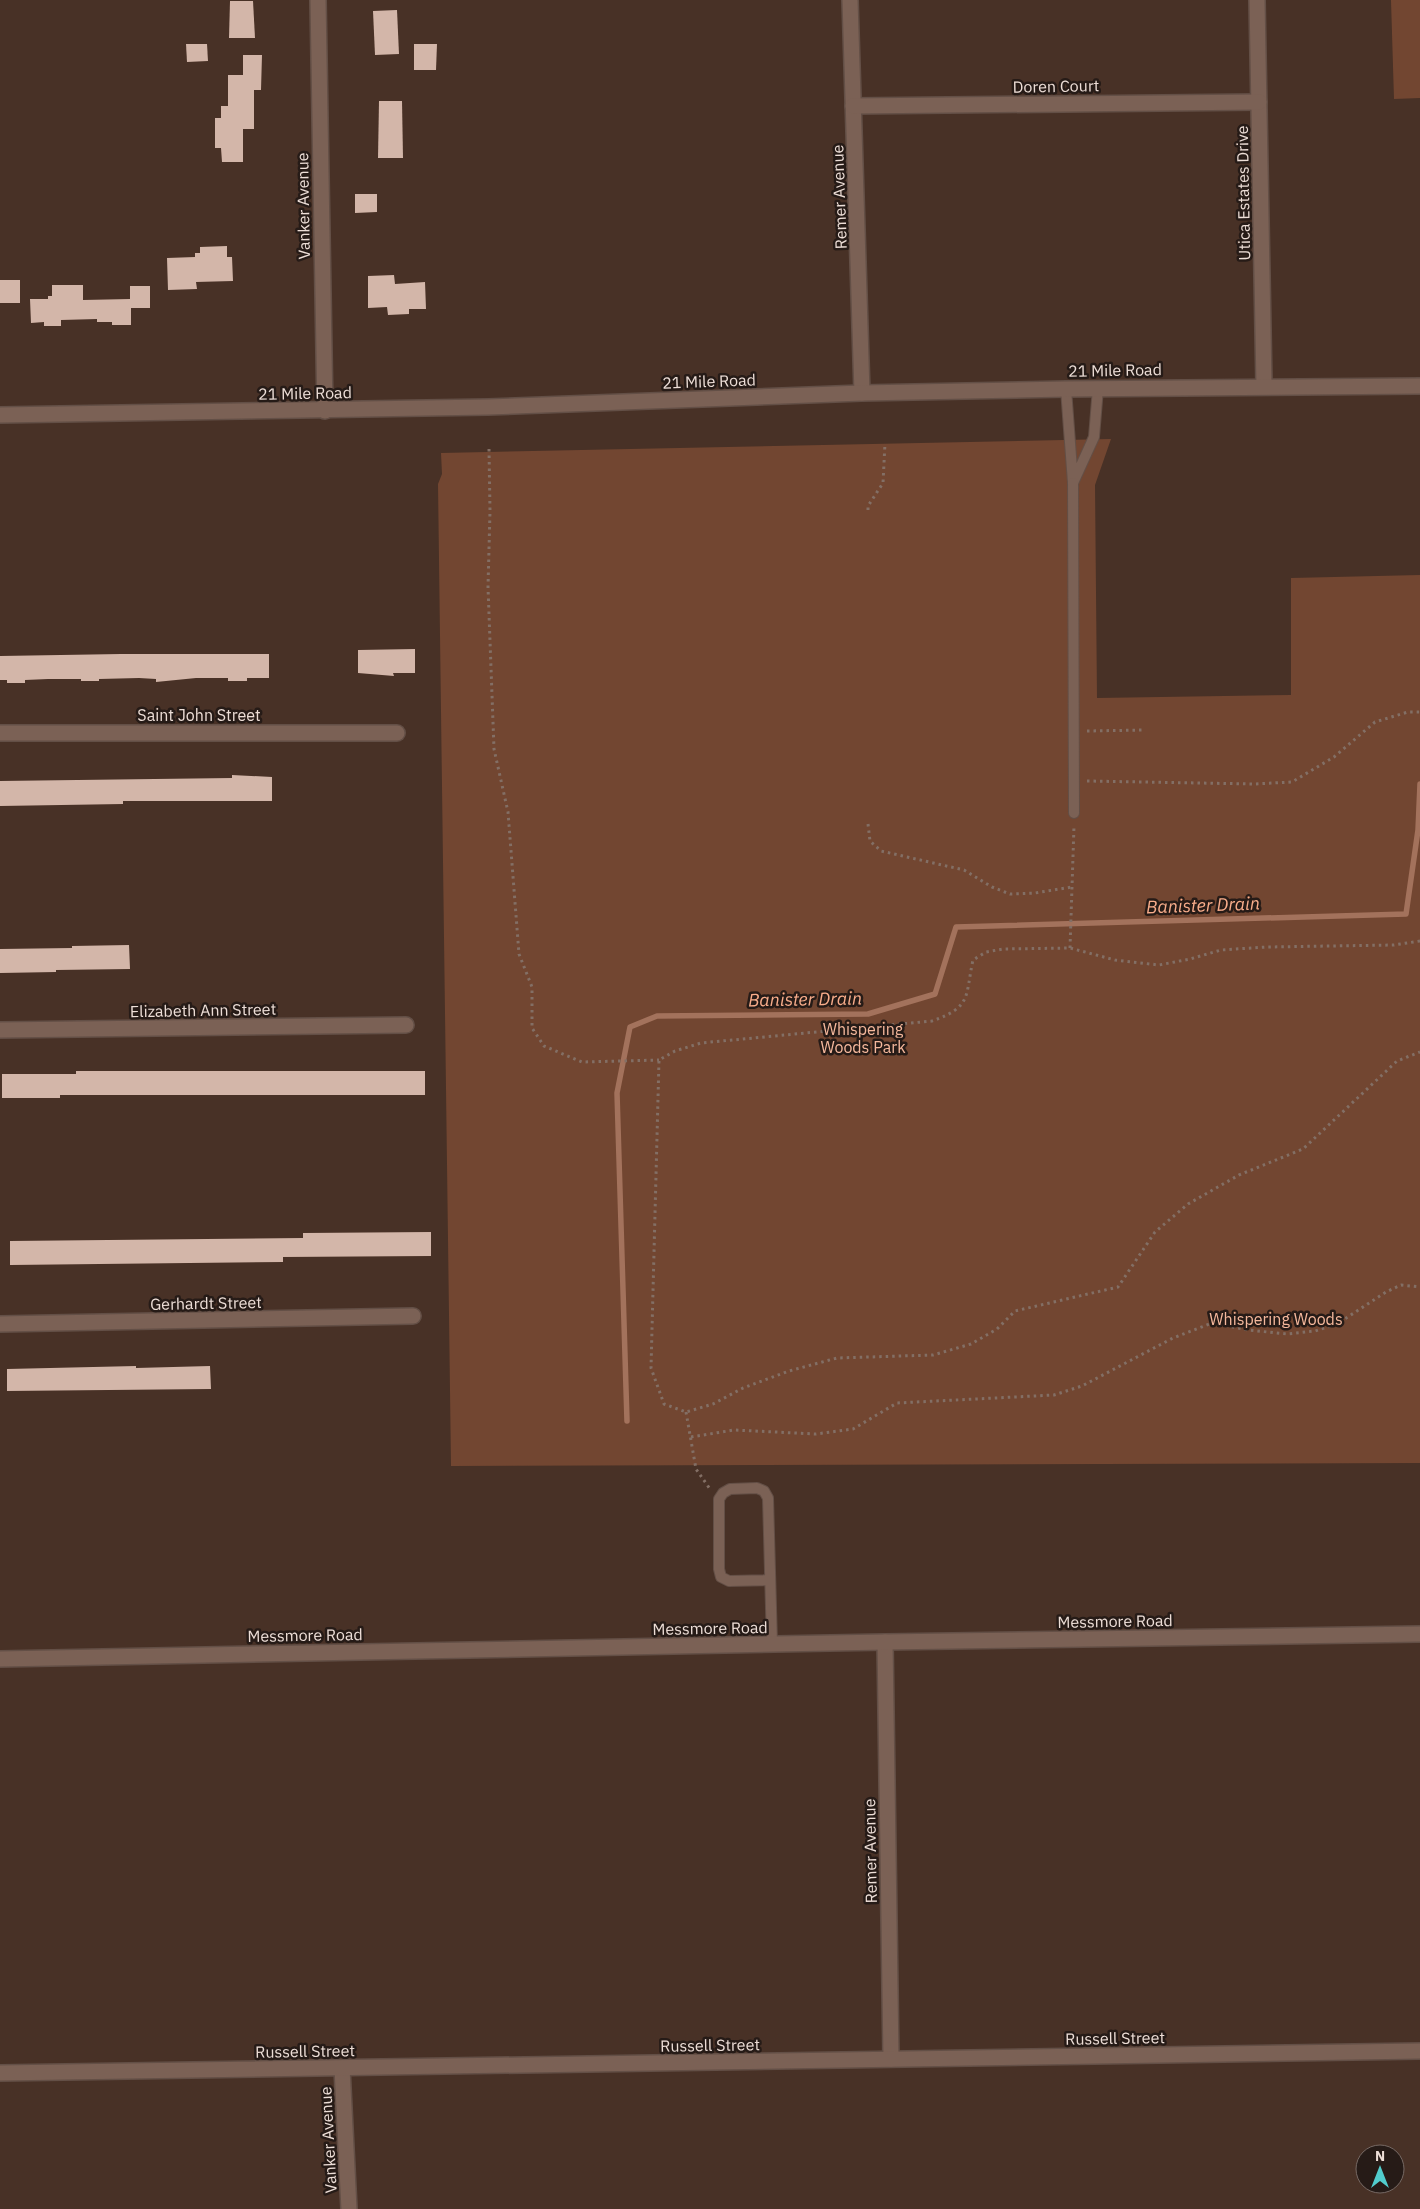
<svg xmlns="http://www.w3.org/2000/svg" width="1420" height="2209" font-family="'IBM Plex Sans',sans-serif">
<rect width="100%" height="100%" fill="#483126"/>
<!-- green -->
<g fill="#724631">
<path d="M 1391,0 L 1420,0 L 1420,98 L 1394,99 Z"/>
<path d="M 1111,439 L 1095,485 L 1097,698 L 1291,695 L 1291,578 L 1420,575 L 1420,1463 L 451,1466 L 438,484 L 442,474 L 441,453 Z"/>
</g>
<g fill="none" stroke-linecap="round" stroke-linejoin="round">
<!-- stream -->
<path stroke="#a3725c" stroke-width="5.5" d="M 627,1421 L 617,1093 L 630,1027 L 657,1016 L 868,1014 L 935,994 L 956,927 L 1406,914 L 1418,830 L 1420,784"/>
</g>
<!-- building -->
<g fill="#d3b6a9">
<path d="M 230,1 L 253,1 L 255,38 L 229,38 Z"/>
<path d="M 397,10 L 399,54 L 375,55 L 373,11 Z"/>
<path d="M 186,44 L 207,44 L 208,61 L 187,62 Z"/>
<path d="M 414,44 L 437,44 L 436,70 L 414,70 Z"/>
<path d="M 243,55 L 262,55 L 261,90 L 254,90 L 254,129 L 243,129 L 243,162 L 222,162 L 221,148 L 215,148 L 215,118 L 221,118 L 221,106 L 228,106 L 228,75 L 243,75 Z"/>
<path d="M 379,101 L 402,101 L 403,158 L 378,158 Z"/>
<path d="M 355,194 L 377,194 L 377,212 L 355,213 Z"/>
<path d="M 227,246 L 227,257 L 232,257 L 233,281 L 196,282 L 197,289 L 168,290 L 167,258 L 195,257 L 195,253 L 200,253 L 200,247 Z"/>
<path d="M 394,275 L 395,284 L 425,282 L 426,309 L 409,309 L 409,314 L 388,315 L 387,307 L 368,308 L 368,276 Z"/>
<rect x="0" y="280" width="20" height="23"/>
<path d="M 52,285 L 83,285 L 83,300 L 130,299 L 130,286 L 150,286 L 150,308 L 131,308 L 131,325 L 112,325 L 112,322 L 97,322 L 97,319 L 61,320 L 61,326 L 44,326 L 44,322 L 31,323 L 30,299 L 48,299 L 48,296 L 52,296 Z"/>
<path d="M 415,649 L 415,673 L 393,673 L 394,676 L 358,673 L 358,650 Z"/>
<path d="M 121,654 L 269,654 L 269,678 L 247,678 L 247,681 L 228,681 L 228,678 L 196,678 L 156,682 L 156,679 L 139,678 L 99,679 L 99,681 L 81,681 L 81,679 L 48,679 L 25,680 L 25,683 L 7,683 L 7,680 L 0,680 L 0,656 Z"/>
<path d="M 232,775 L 272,777 L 272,801 L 123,801 L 123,804 L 0,806 L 0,781 L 232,778 Z"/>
<path d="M 129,945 L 130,969 L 56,970 L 56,972 L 0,973 L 0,949 L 72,948 L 72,946 Z"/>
<path d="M 76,1071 L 425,1071 L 425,1095 L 60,1095 L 60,1098 L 2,1098 L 2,1074 L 76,1074 Z"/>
<path d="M 431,1232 L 431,1256 L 283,1257 L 283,1262 L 10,1265 L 10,1241 L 303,1238 L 303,1233 Z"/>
<path d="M 136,1366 L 136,1368 L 210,1366 L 211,1389 L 7,1391 L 7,1369 Z"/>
</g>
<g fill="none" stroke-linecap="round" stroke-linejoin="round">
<!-- service casing -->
<g stroke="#634f46" stroke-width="12">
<g id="service">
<path d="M 1066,389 L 1073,483 L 1094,437 L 1098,388"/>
<path d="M 1073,483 L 1074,813"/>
<path d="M 770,1580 L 729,1581 L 721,1577 L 719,1569 L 719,1499 L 723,1493 L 730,1489 L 757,1488 L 764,1491 L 768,1498 L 772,1644"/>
</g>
</g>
<!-- minor casing -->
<g stroke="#634f46" stroke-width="18">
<g id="minor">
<path d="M 318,0 L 325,411"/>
<path d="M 850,0 L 862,393"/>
<path d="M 1257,0 L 1264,386"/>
<path d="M 853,106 L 1259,102"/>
<path d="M 0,733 L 397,733"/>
<path d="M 0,1030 L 406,1025"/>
<path d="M 0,1324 L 413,1316"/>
<path d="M 885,1642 L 891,2059"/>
<path d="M 0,1659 L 885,1642 L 1420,1634"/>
<path d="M 342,2068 L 349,2209"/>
<path d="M 0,2073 L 1420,2051"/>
</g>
</g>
<!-- tertiary casing -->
<g stroke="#634f46" stroke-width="18">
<path id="tertiary" d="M 0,415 L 488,407 L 862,393 L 1066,389 L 1420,386"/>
</g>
<!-- path -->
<g stroke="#836f65" stroke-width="3" stroke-dasharray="2.5 4" stroke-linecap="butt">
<path d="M 489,449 L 490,511 L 488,587 L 494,749 L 508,812 L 519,954 L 532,987 L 532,1028 L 544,1046 L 582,1062 L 659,1060"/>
<path d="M 868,510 L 868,506 L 883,483 L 885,443"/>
<path d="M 1087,731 L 1144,730"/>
<path d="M 1087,781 L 1254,784 L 1292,782 L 1334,757 L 1375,722 L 1408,712 L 1420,712"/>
<path d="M 868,824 L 870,841 L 881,851 L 964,870 L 992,887 L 1010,894 L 1035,893 L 1072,887"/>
<path d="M 1420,941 L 1394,945 L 1267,947 L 1221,950 L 1190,959 L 1159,965 L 1115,960 L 1070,948 L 1003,949 L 986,952 L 973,960 C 965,997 972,1007 932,1021 L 701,1043 L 675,1051 L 659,1060 L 651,1368 L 664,1404 L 686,1412 L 713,1404 L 743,1388 L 789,1371 L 837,1358 L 933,1355 L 971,1344 L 997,1329 L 1015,1311 L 1118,1287 L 1155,1232 L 1188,1204 L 1239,1175 L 1303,1149 L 1397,1061 L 1420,1052"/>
<path d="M 1070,948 L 1074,826"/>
<path d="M 686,1412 L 696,1469 L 710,1489"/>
<path d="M 691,1437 L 734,1430 L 816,1434 L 853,1429 L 897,1403 L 1054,1395 L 1082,1386 L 1173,1338 L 1212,1323 L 1248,1330 L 1287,1334 L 1315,1331 L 1337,1324 L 1386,1292 L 1401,1285 L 1420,1287"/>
</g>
<!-- service -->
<use href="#service" stroke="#7b6155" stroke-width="10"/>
<!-- minor -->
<use href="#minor" stroke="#7b6155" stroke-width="15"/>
<!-- tertiary -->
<use href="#tertiary" stroke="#7b6155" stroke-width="15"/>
</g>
<g text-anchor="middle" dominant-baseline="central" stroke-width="5" stroke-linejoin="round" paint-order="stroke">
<!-- street labels -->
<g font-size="16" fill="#edded7" stroke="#261b17">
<text transform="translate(1056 86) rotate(-1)">Doren Court</text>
<text transform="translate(1243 193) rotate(-91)">Utica Estates Drive</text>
<text transform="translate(839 197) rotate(-92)">Remer Avenue</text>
<text transform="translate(303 206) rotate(-91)">Vanker Avenue</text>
<text transform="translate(1115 370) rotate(-1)">21 Mile Road</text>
<text transform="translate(709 381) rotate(-2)">21 Mile Road</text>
<text transform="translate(305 393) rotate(-1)">21 Mile Road</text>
<text x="199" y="715">Saint John Street</text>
<text transform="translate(203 1010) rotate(-1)">Elizabeth Ann Street</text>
<text transform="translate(206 1303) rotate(-1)">Gerhardt Street</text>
<text transform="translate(1115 1621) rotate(-1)">Messmore Road</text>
<text transform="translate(710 1628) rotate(-1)">Messmore Road</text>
<text transform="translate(305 1635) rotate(-1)">Messmore Road</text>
<text transform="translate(870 1851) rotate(-91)">Remer Avenue</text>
<text transform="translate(1115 2038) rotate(-1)">Russell Street</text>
<text transform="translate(710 2045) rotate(-1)">Russell Street</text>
<text transform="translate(305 2051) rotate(-1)">Russell Street</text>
<text transform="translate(328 2140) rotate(-93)">Vanker Avenue</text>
</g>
<!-- park labels -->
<g font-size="16" fill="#f5b89c" stroke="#261b17">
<text x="863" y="1029">Whispering<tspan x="863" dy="18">Woods Park</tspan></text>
<text x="1276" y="1319">Whispering Woods</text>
</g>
<!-- water labels -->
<g font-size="18" font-style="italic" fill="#f9ad8b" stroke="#261b17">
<text transform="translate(1203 905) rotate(-2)">Banister Drain</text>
<text transform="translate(805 999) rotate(-1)">Banister Drain</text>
</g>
</g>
<!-- north arrow -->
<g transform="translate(1380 2169)"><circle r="24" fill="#261b17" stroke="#766964"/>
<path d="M0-4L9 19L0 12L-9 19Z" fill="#52cdcd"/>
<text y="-8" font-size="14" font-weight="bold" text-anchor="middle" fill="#edded7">N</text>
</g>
</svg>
